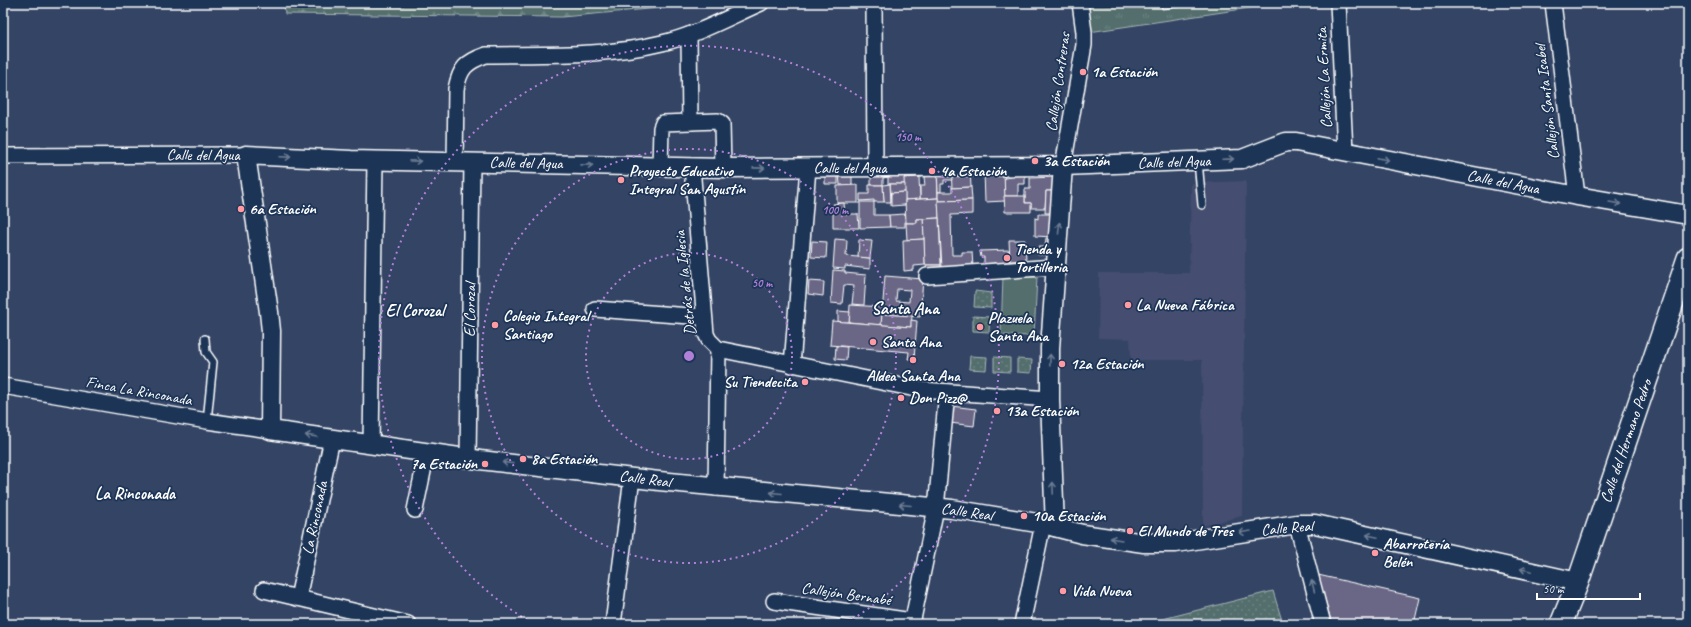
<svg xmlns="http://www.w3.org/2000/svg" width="1691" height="627" font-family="Caveat,sans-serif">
<defs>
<pattern id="grass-dots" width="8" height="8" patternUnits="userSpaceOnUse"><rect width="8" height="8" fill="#526e6c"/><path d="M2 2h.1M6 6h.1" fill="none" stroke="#6c8482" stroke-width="1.8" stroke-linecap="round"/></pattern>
<pattern id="forest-firs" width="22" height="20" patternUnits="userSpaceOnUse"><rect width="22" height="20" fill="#526e6c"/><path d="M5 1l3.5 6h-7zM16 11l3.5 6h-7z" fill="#6c8482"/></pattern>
<pattern id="park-tufts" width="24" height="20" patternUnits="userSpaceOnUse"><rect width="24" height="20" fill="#526e6c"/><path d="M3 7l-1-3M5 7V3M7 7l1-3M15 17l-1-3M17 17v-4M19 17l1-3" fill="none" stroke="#6c8482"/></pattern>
</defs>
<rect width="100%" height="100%" fill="#344465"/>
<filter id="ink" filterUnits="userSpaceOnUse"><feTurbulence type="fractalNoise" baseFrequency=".025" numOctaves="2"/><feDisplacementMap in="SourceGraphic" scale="8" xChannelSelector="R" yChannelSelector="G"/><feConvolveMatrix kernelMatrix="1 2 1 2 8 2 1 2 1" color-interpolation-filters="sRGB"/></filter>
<g filter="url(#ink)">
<!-- built -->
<path fill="#444e6f" d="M 1246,181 L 1242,516 L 1203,526 L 1202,360 L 1131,360 L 1130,339 L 1098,338 L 1099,273 L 1189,273 L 1191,183 Z"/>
<!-- grass -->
<g fill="url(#grass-dots)" stroke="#a8b6b6">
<path d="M 975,291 L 991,293 L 991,308 L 974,307 Z"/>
<path d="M 973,316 L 990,317 L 989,332 L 973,331 Z"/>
<path d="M 970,356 L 987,357 L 986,370 L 969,369 Z"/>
<path d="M 994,357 L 1010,358 L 1010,372 L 994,371 Z"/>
<path d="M 1017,359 L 1032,360 L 1031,373 L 1017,372 Z"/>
<path d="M 1273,591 L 1283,624 L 1143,624 Z"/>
</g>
<!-- forest -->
<g fill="url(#forest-firs)" stroke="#a8b6b6">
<path d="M 3,3 L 124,3 L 3,5 Z"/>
<path d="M 284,3 L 696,3 L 692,5 L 562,17 L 285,14 Z"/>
</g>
<!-- park -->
<path fill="url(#park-tufts)" stroke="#a8b6b6" d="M 1084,3 L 1255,3 L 1256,7 L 1089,32 Z"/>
<!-- pitch -->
<path fill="#526e6c" stroke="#a8b6b6" d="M 1003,276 L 1037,277 L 1034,336 L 1001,335 Z"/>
<!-- building -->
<g fill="#6a6685" stroke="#fff" fill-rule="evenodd">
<path d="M 1161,3 L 1178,3 L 1178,7 L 1162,9 Z"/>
<path d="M 970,169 L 971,187 L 952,188 L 951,170 Z"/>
<path d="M 937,170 L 938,198 L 920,199 L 920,186 L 925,186 L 924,177 L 928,176 L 927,171 Z"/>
<path d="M 937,170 L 951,170 L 952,180 L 944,180 L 944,184 L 941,184 L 941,192 L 938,192 Z"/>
<path d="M 1014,170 L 1025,170 L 1025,184 L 1018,184 L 1018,196 L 1004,196 L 1004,178 L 1014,177 Z"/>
<path d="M 922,171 L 922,177 L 904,178 L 904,172 Z"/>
<path d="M 984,171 L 1004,171 L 1005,201 L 985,202 Z"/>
<path d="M 839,172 L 852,172 L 852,185 L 840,185 Z"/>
<path d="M 888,172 L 888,177 L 883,178 L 883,185 L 871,185 L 871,173 Z"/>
<path d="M 888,172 L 904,172 L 905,184 L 888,184 Z"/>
<path d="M 838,175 L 838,184 L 825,184 L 825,176 Z"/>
<path d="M 919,177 L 920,199 L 905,200 L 904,178 Z"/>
<path d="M 1055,177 L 1055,191 L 1046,191 L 1045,208 L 1031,208 L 1031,203 L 1025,203 L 1025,189 L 1030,189 L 1030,178 Z"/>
<path d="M 890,184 L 905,184 L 905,192 L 891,193 Z"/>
<path d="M 890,184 L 891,202 L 884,202 L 883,185 Z"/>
<path d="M 858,185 L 858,203 L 837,203 L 837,186 Z"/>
<path d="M 869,185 L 883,185 L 884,202 L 874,202 L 874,200 L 860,201 L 860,194 L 869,194 Z"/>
<path d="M 971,187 L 972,200 L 938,201 L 938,192 L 952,192 L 952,188 Z"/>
<path d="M 1046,191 L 1055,191 L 1054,213 L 1045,213 Z"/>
<path d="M 905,192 L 905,205 L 891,206 L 891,193 Z"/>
<path d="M 1004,196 L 1025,196 L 1025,203 L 1031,203 L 1031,212 L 1005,212 Z"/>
<path d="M 938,198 L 939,218 L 917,219 L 917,223 L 906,223 L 905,200 Z"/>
<path d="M 972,200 L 972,214 L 951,215 L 952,255 L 962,255 L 962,252 L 972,252 L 973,267 L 942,268 L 938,201 Z"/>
<path d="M 860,202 L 874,202 L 874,215 L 889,215 L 890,227 L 860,228 Z"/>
<path d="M 844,203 L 845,214 L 858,214 L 859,228 L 833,228 L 833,204 Z"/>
<path d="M 905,214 L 905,227 L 890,227 L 889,215 Z"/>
<path d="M 1038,214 L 1053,214 L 1054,237 L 1035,236 L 1035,218 L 1038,219 Z"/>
<path d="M 939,218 L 941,265 L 925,265 L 923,219 Z"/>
<path d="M 917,219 L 923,219 L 924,239 L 907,240 L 906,223 L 917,223 Z"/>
<path d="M 1046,238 L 1053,239 L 1053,255 L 1038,255 L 1038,247 L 1045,247 Z"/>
<path d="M 835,239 L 847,240 L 846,256 L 870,258 L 870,269 L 845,266 L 845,269 L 833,268 Z"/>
<path d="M 924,239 L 925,265 L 914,266 L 914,270 L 904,271 L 903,240 Z"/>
<path d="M 859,240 L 872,241 L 870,258 L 858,257 Z"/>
<path d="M 1009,240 L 1025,240 L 1026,260 L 1010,261 Z"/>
<path d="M 812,241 L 827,242 L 826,258 L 811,257 Z"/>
<path d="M 1009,250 L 1009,262 L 984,264 L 984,257 L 981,257 L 980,251 Z"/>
<path d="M 926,265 L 941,265 L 942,272 L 927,273 Z"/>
<path d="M 833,270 L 845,271 L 845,273 L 866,275 L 864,305 L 852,304 L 854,286 L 844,285 L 842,304 L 831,303 Z"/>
<path d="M 885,276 L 923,279 L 920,317 L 882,314 ZM 897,289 L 910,290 L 909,302 L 896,301 Z"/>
<path d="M 809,281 L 824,282 L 823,296 L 808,294 Z"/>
<path d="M 850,305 L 883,307 L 881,325 L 849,322 Z"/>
<path d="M 838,311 L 850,312 L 849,322 L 838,322 Z"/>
<path d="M 882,314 L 912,316 L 911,327 L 881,325 Z"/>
<path d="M 911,320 L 917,321 L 914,359 L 908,359 L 909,352 L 830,345 L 832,321 L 911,327 Z"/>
<path d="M 836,346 L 847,347 L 846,360 L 835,359 Z"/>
<path d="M 951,406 L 976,409 L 974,426 L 950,423 Z"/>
<path d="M 1318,575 L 1420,598 L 1414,624 L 1332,624 Z"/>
</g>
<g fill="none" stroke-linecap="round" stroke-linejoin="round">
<!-- service casing -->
<g stroke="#fff" stroke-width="10">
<g id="service">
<path d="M 1198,161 L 1202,205"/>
<path d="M 205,339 L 206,352 L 213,362 L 207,421"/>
</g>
</g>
<!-- minor casing -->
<g stroke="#fff" stroke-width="18">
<g id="minor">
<path d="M 874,3 L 875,168"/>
<path d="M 1338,3 L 1345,152"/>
<path d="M 1553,3 L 1577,196"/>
<path d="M 689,35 L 690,122"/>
<path d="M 3,156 L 246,155"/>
<path d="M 455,162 L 456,89 C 460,68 466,62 486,55 C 544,54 605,57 662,43 C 697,35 729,17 761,3"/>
<path d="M 1063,166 L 1084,45 L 1084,32 L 1080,3"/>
<path d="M 660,167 L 661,128 L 663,123 L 718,121 L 722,124 L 723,168"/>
<path d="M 692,167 L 706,334 L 709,340 L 718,349 L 716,488"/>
<path d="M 927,276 L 1055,267"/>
<path d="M 595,309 L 704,317"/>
<path d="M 718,349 L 921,390 L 1050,399"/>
<path d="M 792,365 L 808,168"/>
<path d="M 3,386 L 207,421 L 270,430"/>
<path d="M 371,445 L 375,160"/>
<path d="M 468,458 L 472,162"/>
<path d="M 415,510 L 427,452"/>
<path d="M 1297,524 L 1323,624"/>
<path d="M 264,590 L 408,624"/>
<path d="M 298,598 L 332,439"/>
<path d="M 774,601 L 912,621"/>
<path d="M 613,624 L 632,478"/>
<path d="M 912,624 L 936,508 L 947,392"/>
<path d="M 1022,624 L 1043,524"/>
</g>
</g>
<!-- tertiary casing -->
<g stroke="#fff" stroke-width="21">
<g id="tertiary">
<path d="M 1055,527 L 1050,399 L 1050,348 L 1063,166"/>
<path d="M 1578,582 L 1315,524 L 1297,524 L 1176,543 L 1144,543 L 1082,534 L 1043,524 L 952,509 L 659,481 L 480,460 L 270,430 L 271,331 L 269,312 L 246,155 L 351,160 L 723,168 L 1063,166 L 1242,159 L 1286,142 L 1296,142 L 1577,196 L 1688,215"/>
</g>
</g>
<!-- secondary casing -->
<g stroke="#fff" stroke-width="24">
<path id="secondary" d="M 1561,624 L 1578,582 L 1688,258"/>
</g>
<!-- service -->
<use href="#service" stroke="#1d3557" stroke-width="7"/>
<!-- minor -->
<use href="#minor" stroke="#1d3557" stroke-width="15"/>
<!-- tertiary -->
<use href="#tertiary" stroke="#1d3557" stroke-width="18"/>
<!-- secondary -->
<use href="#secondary" stroke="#1d3557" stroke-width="21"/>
</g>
<!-- one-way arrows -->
<defs><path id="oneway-shaft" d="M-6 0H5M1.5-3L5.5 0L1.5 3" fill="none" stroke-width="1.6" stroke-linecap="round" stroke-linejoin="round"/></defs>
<g stroke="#6c7c92">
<use href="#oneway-shaft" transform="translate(285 157) rotate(2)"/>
<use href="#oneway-shaft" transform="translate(1228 159) rotate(-2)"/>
<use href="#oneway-shaft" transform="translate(1383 159) rotate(11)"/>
<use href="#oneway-shaft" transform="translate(415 161) rotate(1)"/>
<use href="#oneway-shaft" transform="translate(587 165) rotate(1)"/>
<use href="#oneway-shaft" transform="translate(759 168) rotate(1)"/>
<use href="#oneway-shaft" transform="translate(1615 203) rotate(10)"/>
<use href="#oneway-shaft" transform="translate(1059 228) rotate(-85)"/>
<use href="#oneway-shaft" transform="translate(1050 360) rotate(-89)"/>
<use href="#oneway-shaft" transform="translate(311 436) rotate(-172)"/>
<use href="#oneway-shaft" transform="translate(508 463) rotate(-173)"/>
<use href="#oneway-shaft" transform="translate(1053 488) rotate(-92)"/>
<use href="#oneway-shaft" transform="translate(776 493) rotate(-175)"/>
<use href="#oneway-shaft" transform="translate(905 505) rotate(-175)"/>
<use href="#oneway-shaft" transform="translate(1245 532) rotate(171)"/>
<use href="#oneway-shaft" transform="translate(1372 536) rotate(-168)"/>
<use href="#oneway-shaft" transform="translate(1116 539) rotate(-171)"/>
<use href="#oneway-shaft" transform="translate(1526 570) rotate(-168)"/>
<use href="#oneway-shaft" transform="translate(1313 586) rotate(-104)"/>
</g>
</g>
<!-- distance rings -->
<g fill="none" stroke="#b080d9" stroke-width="2" stroke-dasharray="2 4">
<circle cx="689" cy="356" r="103"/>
<circle cx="689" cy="356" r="207"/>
<path d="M532 623A310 310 0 1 1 846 623"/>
</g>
<!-- markers -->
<g fill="#ff9aa2" stroke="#1d3557" stroke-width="1.5">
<circle cx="1083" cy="72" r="4"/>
<circle cx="1035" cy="161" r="4"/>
<circle cx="932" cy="171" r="4"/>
<circle cx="621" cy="180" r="4"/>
<circle cx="241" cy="209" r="4"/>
<circle cx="1007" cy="258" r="4"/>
<circle cx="1128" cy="305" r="4"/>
<circle cx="495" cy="325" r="4"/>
<circle cx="980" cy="327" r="4"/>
<circle cx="873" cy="342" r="4"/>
<circle cx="913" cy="360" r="4"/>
<circle cx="1062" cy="364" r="4"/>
<circle cx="805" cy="382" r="4"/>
<circle cx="901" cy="398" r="4"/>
<circle cx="997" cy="411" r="4"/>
<circle cx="523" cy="459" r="4"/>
<circle cx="485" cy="464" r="4"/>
<circle cx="1024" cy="516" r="4"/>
<circle cx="1130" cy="531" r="4"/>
<circle cx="1375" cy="553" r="4"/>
<circle cx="1063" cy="591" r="4"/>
</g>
<g text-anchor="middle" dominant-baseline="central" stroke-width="3.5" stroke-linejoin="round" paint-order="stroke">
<!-- poi labels -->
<g font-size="16" font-weight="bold" fill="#fff" stroke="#1d3557" text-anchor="start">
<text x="1091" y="72">1a Estación</text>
<text x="1043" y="161">3a Estación</text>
<text x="629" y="171">Proyecto Educativo<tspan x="629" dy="18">Integral San Agustín</tspan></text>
<text x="940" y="171">4a Estación</text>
<text x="249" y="209">6a Estación</text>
<text x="1015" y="249">Tienda y<tspan x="1015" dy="18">Tortilleria</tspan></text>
<text x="1136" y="305">La Nueva Fábrica</text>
<text x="503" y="316">Colegio Integral<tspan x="503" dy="18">Santiago</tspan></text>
<text x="988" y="318">Plazuela<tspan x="988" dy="18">Santa Ana</tspan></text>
<text x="881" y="342">Santa Ana</text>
<text x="1070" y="364">12a Estación</text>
<text x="913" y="376" text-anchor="middle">Aldea Santa Ana</text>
<text x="797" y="382" text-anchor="end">Su Tiendecita</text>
<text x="909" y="398">Don Pizz@</text>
<text x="1005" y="411">13a Estación</text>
<text x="531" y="459">8a Estación</text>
<text x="477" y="464" text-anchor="end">7a Estación</text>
<text x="1032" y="516">10a Estación</text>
<text x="1138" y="531">El Mundo de Tres</text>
<text x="1383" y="544">Abarrotería<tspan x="1383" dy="18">Belén</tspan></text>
<text x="1071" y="591">Vida Nueva</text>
</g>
<!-- street labels -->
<g font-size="16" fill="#fff" stroke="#1d3557">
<text transform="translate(1324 78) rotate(-93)">Callejón La Ermita</text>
<text transform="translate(1058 82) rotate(-82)">Callejón Contreras</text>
<text transform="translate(1547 102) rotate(-97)">Callejón Santa Isabel</text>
<text x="203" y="155">Calle del Agua</text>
<text transform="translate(1174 162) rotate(-2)">Calle del Agua</text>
<text transform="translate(526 163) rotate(1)">Calle del Agua</text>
<text x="850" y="168">Calle del Agua</text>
<text transform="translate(1503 182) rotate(11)">Calle del Agua</text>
<text transform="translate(685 283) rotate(-96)">Detrás de la Iglesia</text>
<text transform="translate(470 310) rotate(-89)">El Corozal</text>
<text transform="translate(139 391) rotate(10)">Finca La Rinconada</text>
<text transform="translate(1626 441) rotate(-71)">Calle del Hermano Pedro</text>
<text transform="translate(645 479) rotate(7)">Calle Real</text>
<text transform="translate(967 512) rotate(8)">Calle Real</text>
<text transform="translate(315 518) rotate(-78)">La Rinconada</text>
<text transform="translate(1287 528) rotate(-5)">Calle Real</text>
<text transform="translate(846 594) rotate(8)">Callejón Bernabé</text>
</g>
<!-- neighbourhood labels -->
<g font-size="17" font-weight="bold" fill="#fff" stroke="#1d3557">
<text x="415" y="310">El Corozal</text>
<text x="135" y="493">La Rinconada</text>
</g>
<!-- quarter labels -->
<g font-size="18" font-weight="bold" fill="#fff" stroke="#1d3557">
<text x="905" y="308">Santa Ana</text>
</g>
</g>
<circle cx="689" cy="356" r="6" fill="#b080d9" stroke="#1d3557" stroke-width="2"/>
<g font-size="12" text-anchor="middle" font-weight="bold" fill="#b080d9" stroke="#1d3557" stroke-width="3.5" stroke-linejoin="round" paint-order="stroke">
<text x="908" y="141">150 m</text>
<text x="835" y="214">100 m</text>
<text x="762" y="287">50 m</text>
</g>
<!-- margin -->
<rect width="1691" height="627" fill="none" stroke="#1d3557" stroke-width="16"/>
<rect x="8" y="8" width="1675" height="611" fill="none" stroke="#fff" stroke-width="1.5" filter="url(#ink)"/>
<!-- scale -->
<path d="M1537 593v6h103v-6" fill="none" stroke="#ffffff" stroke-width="2"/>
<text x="1543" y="593" font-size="12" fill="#ffffff" stroke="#1d3557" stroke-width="3" paint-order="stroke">50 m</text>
</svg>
